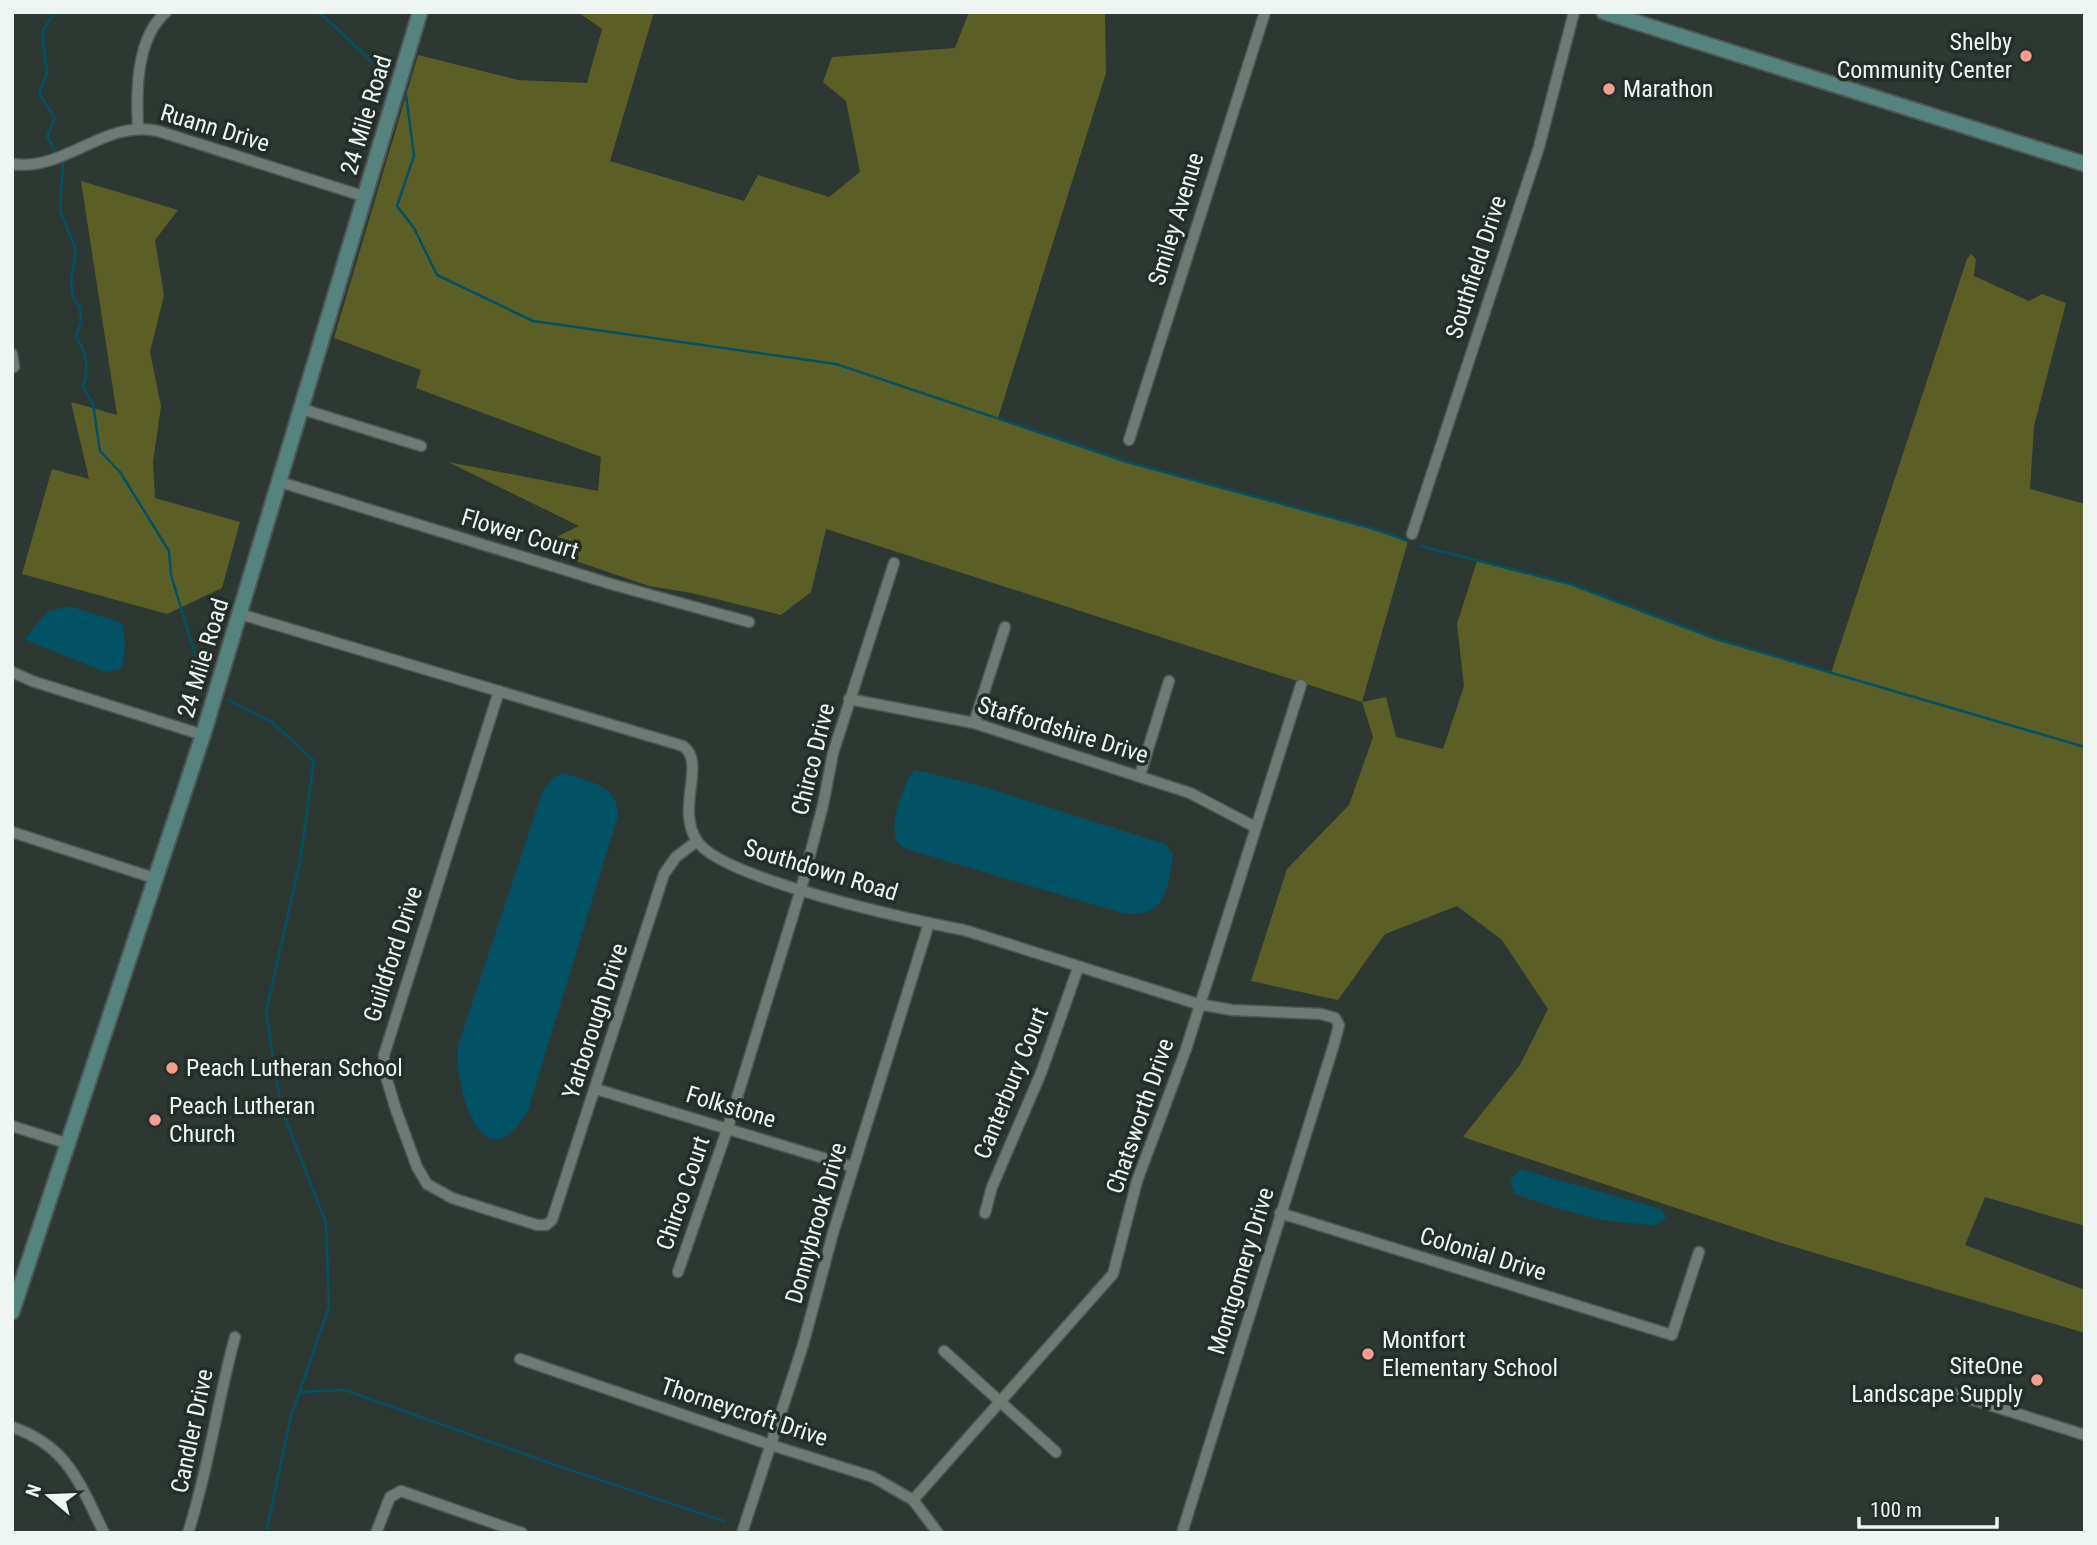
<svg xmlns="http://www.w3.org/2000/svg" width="2097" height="1545" font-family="'Roboto Condensed',sans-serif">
<rect width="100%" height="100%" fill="#2d3833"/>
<!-- green -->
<g fill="#5c5f25">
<path d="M 578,12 L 654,12 L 610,161 L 744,201 L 758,175 L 829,197 L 860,172 L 846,101 L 823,82 L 832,57 L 955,48 L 969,12 L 1105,12 L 1106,73 L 998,418 L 1127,462 L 1374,529 L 1408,541 L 1362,702 L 1386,697 L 1396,737 L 1443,749 L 1464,686 L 1457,624 L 1477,561 L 1570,584 L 1716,639 L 1831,673 L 1967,259 L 1971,254 L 1976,259 L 1974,276 L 2029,301 L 2042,294 L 2066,303 L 2034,426 L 2030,489 L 2085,504 L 2085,1226 L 1985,1197 L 1965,1245 L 2085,1290 L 2085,1333 L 1778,1242 L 1463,1137 L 1520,1065 L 1548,1009 L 1502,940 L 1457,906 L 1385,934 L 1338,1000 L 1251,981 L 1287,869 L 1349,805 L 1373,737 L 1362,702 L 826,529 L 811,592 L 781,615 L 692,593 L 649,586 L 535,547 L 579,526 L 448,462 L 598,491 L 601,457 L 416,388 L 421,370 L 334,338 L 418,55 L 518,80 L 587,83 L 602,29 Z"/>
<path d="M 81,181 L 178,210 L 155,240 L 164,295 L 150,352 L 161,406 L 153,462 L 155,498 L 240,522 L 222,588 L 167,614 L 22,574 L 52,469 L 89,479 L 71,402 L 117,415 Z"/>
</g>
<!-- water -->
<g fill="#025266">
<path d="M 69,606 L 122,623 L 125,646 L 122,669 L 105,672 L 24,639 L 47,612 Z"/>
<path d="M 915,770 L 974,784 L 1165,844 L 1173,854 C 1169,889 1164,920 1122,913 L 913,851 C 909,849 901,847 898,843 C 887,831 904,779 915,770 Z"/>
<path d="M 563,773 C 587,781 619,785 618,816 L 528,1110 C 483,1188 454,1089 458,1046 L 543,790 L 554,777 Z"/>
<path d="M 1520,1169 L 1661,1209 L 1666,1218 L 1654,1226 C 1634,1222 1614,1223 1594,1218 C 1568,1212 1541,1204 1515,1194 L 1510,1180 Z"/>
</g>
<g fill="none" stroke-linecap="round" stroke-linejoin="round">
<!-- stream -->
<g stroke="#025266" stroke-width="2.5">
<path d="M 55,12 L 42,32 L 47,73 L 39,93 L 55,118 L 47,137 L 55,150"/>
<path d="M 319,12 L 383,72"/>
<path d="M 406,95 L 414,156 L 397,206 L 414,228 L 437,275 L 533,321 L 836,364 L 1127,462 L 1374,529 L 1408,541"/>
<path d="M 63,163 L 60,211 L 76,249 L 71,281 L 73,298 L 80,307 L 81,322 L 76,337 C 86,351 90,369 83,386 L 93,404 L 100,451 L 120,472 L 169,551 L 171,575 L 195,654 L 206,676"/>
<path d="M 1420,546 L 1570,584 L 1716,639 L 2085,747"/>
<path d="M 228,700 L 272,722 L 314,761 L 300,862 L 266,1012 L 281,1108 L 326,1223 L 329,1307 L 291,1416 L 266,1533"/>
<path d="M 299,1392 L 345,1390 L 564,1468 L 724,1521"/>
</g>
<!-- street casing -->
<g stroke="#4d5753" stroke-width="13">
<g id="street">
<path d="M 138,128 C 136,92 136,38 166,12"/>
<path d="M 12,164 C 65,172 104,119 158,131 L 366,197"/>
<path d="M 12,354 L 14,367"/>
<path d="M 302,409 L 421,446"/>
<path d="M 1129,440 L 1265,12"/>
<path d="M 280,482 L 611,584 L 749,622"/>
<path d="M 1412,534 L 1539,147 L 1574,12"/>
<path d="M 240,614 L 683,746 C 707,763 675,807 697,841 C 722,879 915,921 964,930 L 1198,1004 L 1232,1010 L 1321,1014 L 1335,1018 L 1339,1025 L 1334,1044 L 1182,1533"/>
<path d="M 12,672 L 32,681 L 203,735"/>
<path d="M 499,691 L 384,1055 L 384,1070 L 396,1110 L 417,1167 L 427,1184 L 452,1198 L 537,1225 L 546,1225 L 552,1220 L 664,874 L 676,857 L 697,841"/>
<path d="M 849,699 L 974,723 L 1190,793 L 1255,827"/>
<path d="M 974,723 L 1005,627"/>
<path d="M 1140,775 L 1169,681"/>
<path d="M 12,832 L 157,879"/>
<path d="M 596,1089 L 853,1167"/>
<path d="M 12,1126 L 69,1144"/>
<path d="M 985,1213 L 992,1187 L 1041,1073 L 1078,968"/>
<path d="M 1280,1213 L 1672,1335 L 1699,1252"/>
<path d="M 678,1272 L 728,1127 L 801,889 L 823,805 L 833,753 L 894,563"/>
<path d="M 944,1351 L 1056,1452"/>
<path d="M 520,1359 L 771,1445 L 873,1477 L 913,1500 L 938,1533"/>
<path d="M 1951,1393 L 2085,1435"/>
<path d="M 12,1427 C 68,1446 80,1484 104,1533"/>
<path d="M 913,1500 L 1113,1274 L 1137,1181 L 1186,1049 L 1301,685"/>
<path d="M 188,1533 C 209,1468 217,1402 235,1337"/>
<path d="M 376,1533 L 390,1497 L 401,1491 L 522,1533"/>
<path d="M 742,1533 L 803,1345 L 833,1233 L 929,923"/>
</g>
</g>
<!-- secondary casing -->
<g stroke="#4d5753" stroke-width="18">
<g id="secondary">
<path d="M 1604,12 L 2085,164"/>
<path d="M 12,1312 L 203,735 L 420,12"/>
</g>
</g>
<!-- street -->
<use href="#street" stroke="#6e7b75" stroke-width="10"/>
<!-- secondary -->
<use href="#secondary" stroke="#55837f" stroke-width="14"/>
</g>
<!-- markers -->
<g fill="#f59d8f" stroke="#232e29" stroke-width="2.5">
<circle cx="2026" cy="56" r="7"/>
<circle cx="1609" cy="89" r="7"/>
<circle cx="172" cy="1068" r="7"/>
<circle cx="155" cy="1120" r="7"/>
<circle cx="1368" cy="1354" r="7"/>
<circle cx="2037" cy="1380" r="7"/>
</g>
<g text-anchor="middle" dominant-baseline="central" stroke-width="7" stroke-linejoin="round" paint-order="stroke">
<!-- poi labels -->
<g font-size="24" fill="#eef5f2" stroke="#232e29" text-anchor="start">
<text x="2012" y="42" text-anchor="end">Shelby<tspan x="2012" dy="28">Community Center</tspan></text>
<text x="1623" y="89">Marathon</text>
<text x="186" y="1068">Peach Lutheran School</text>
<text x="169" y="1106">Peach Lutheran<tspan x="169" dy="28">Church</tspan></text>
<text x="1382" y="1340">Montfort<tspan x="1382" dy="28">Elementary School</tspan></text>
<text x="2023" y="1366" text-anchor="end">SiteOne<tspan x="2023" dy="28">Landscape Supply</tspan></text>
</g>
<!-- street labels -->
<g font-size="24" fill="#eef5f2" stroke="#232e29">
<text transform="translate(366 115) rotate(-73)">24 Mile Road</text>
<text transform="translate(215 128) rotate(17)">Ruann Drive</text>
<text transform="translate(1176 219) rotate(-73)">Smiley Avenue</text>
<text transform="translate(1476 267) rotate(-72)">Southfield Drive</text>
<text transform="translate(520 534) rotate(17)">Flower Court</text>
<text transform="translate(203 658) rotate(-73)">24 Mile Road</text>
<text transform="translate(1063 730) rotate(17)">Staffordshire Drive</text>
<text transform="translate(813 759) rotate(-76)">Chirco Drive</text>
<text transform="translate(821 870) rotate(17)">Southdown Road</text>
<text transform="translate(393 954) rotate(-72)">Guildford Drive</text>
<text transform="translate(595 1021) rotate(-72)">Yarborough Drive</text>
<text transform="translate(1011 1083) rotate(-68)">Canterbury Court</text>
<text transform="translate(731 1107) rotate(17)">Folkstone</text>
<text transform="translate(1140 1116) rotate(-71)">Chatsworth Drive</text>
<text transform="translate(683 1193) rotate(-71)">Chirco Court</text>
<text transform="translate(816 1223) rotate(-74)">Donnybrook Drive</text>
<text transform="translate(1483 1254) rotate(17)">Colonial Drive</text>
<text transform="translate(1241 1271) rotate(-73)">Montgomery Drive</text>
<text transform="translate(744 1412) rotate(18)">Thorneycroft Drive</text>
<text transform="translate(192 1431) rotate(-78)">Candler Drive</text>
</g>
</g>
<!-- border -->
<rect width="2097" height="1545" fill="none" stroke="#eef5f2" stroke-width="28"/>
<!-- north arrow -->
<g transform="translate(49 1496) rotate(289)" stroke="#232e29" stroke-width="5" paint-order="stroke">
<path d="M0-5L12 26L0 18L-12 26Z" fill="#eef5f2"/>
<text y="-10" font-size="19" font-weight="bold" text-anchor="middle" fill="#eef5f2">N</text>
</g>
<!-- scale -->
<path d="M1859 1517v10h138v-10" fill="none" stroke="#eef5f2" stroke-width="3.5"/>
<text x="1870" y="1517" font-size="21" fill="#eef5f2" stroke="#232e29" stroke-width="5" paint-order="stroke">100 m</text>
</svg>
